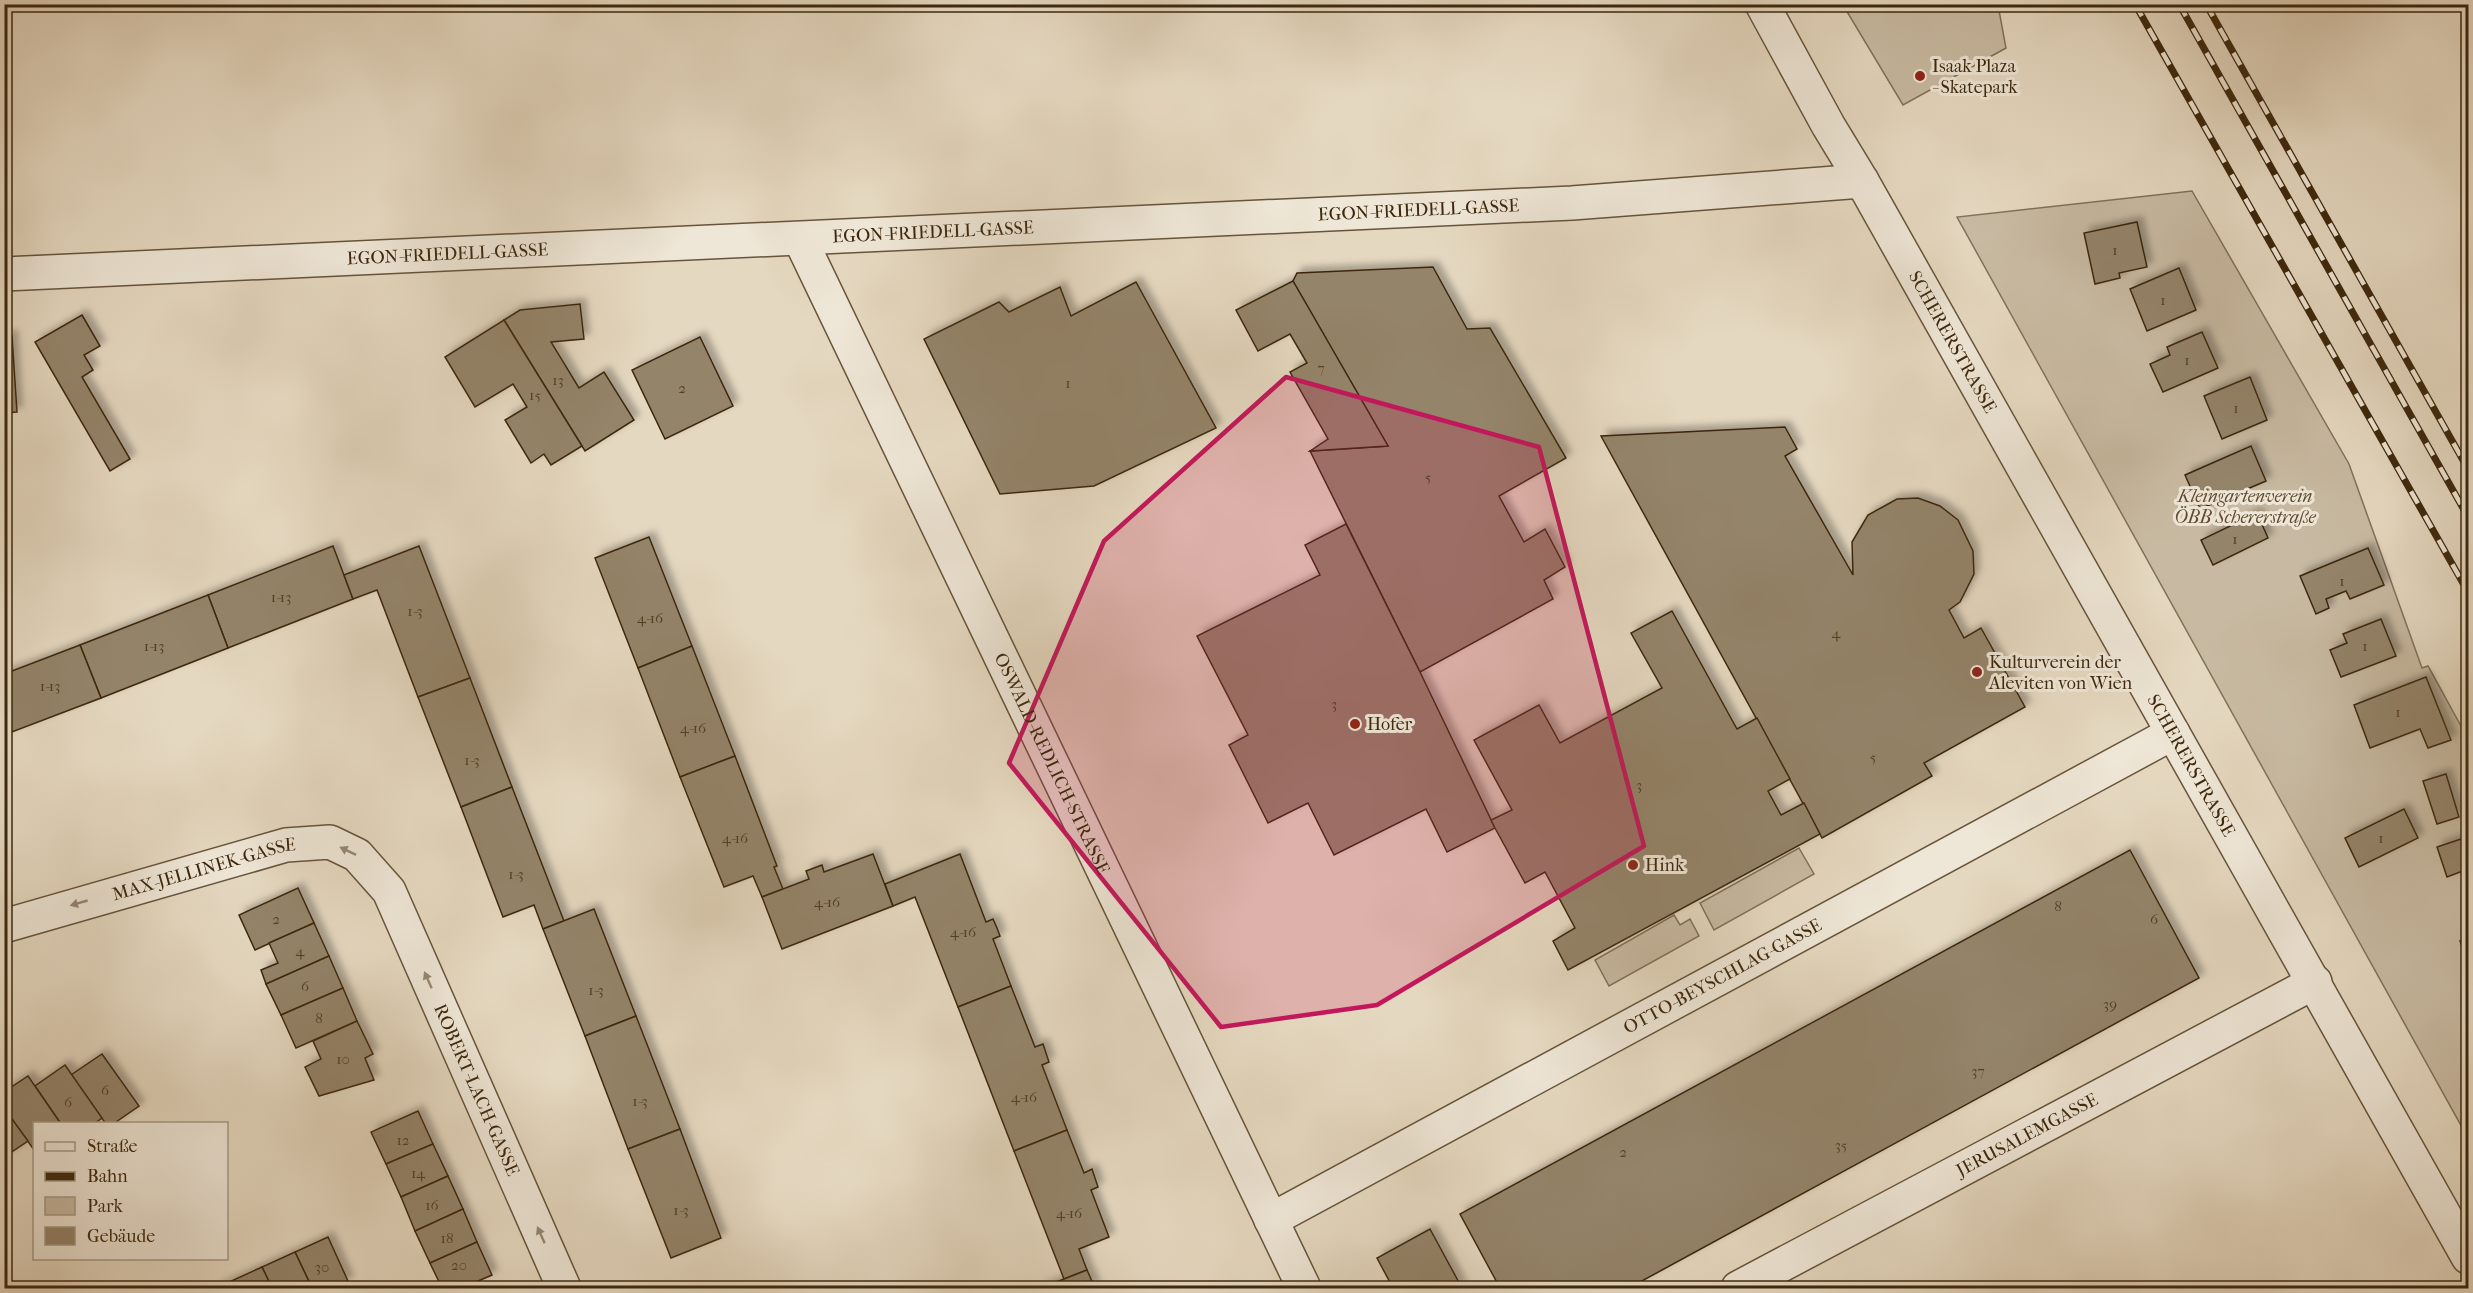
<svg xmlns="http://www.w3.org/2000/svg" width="2473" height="1293" font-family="'IM FELL French Canon',serif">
<defs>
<filter id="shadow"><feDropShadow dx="5.5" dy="-5.5" stdDeviation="3" flood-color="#0004"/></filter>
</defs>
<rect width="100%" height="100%" fill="#e5d8c0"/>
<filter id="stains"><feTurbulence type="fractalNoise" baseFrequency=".00333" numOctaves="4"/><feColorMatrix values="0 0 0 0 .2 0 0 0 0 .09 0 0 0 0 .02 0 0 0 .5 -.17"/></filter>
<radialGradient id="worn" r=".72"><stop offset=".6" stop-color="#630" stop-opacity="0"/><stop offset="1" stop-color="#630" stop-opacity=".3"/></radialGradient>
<!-- green -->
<g fill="#c8baa2" stroke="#827158" stroke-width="1.5">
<path d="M 1843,5 L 1998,5 L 2006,48 L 1903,105 Z"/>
<path d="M 2192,191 L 2349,464 L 2422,668 L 2428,666 L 2468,739 L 2468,1138 L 1957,217 Z"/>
<path d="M 1799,848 L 1814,874 L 1714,930 L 1700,903 Z"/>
<path d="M 1674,915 L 1680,925 L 1690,919 L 1699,936 L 1609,986 L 1595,960 Z"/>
</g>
<!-- building -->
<g fill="#94846a" stroke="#3d280d" stroke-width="1.5" filter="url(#shadow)">
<path d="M 2137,222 L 2147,267 L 2119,273 L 2120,278 L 2095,284 L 2084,233 Z"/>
<path d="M 1433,267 L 1467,329 L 1490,328 L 1566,458 L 1499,496 L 1524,542 L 1545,529 L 1565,567 L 1544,580 L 1553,599 L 1420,672 L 1310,451 L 1388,446 L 1293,281 L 1297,273 Z"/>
<path d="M 2179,268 L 2196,310 L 2147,331 L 2130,289 Z"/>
<path d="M 1293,281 L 1388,446 L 1310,451 L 1328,439 L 1290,372 L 1307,363 L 1290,334 L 1258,351 L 1236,310 Z"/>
<path d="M 1136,282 L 1216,428 L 1094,486 L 1000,494 L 924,339 L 999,302 L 1009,312 L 1060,287 L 1071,316 Z"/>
<path d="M 580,304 L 584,339 L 551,342 L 579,388 L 604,372 L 634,420 L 585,451 L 504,320 L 520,310 Z"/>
<path d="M 82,315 L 100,346 L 84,355 L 93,370 L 82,377 L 130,459 L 110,471 L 35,342 Z"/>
<path d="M 504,320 L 582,446 L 551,465 L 544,454 L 531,463 L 505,420 L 527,407 L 513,384 L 475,407 L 445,357 Z"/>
<path d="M 2202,332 L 2218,368 L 2163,392 L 2150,364 L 2170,355 L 2167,347 Z"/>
<path d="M 12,336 L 17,412 L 4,413 L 4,337 Z"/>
<path d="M 700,337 L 733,406 L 665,439 L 632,370 Z"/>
<path d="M 2250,377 L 2267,420 L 2222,439 L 2204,396 Z"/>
<path d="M 1785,427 L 1797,449 L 1785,456 L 1853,575 L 1852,542 L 1868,515 L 1897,499 L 1918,498 L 1940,506 L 1958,520 L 1973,551 L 1974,574 L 1960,602 L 1949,610 L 1964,638 L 1981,628 L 2025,707 L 1924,763 L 1932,776 L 1822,838 L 1601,436 Z"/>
<path d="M 2251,446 L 2266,481 L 2200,509 L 2185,475 Z"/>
<path d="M 2257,513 L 2268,538 L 2213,565 L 2201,540 Z"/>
<path d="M 1346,524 L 1420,672 L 1495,828 L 1447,852 L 1426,809 L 1334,855 L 1308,803 L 1268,823 L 1229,745 L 1248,735 L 1197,636 L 1320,575 L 1305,545 Z"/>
<path d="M 649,537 L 692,646 L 638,668 L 595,558 Z"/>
<path d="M 333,546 L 353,599 L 228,648 L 208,595 Z"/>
<path d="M 419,546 L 470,678 L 418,697 L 377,590 L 353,599 L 344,575 Z"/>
<path d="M 2368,548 L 2384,585 L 2350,599 L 2346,591 L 2326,599 L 2329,608 L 2316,614 L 2300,576 Z"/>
<path d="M 208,595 L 228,648 L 101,698 L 80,645 Z"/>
<path d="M 1672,611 L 1737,729 L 1757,718 L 1790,779 L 1768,791 L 1781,815 L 1804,803 L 1820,834 L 1568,970 L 1553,941 L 1575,928 L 1545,872 L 1525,883 L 1495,828 L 1491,820 L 1512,810 L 1474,740 L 1539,705 L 1560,743 L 1662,688 L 1631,633 Z"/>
<path d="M 2381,619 L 2396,656 L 2341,677 L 2330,650 L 2347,643 L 2343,634 Z"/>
<path d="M 80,645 L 101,698 L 4,735 L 4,674 Z"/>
<path d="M 692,646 L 735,756 L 680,777 L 638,668 Z"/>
<path d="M 2426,677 L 2451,740 L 2428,748 L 2420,729 L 2370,748 L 2354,705 Z"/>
<path d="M 470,678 L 512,787 L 461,807 L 418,697 Z"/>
<path d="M 735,756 L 777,866 L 774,867 L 783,889 L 762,897 L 753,876 L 724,887 L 680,777 Z"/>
<path d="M 2446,774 L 2459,817 L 2437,824 L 2423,781 Z"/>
<path d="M 512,787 L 564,921 L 543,929 L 534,905 L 503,917 L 461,807 Z"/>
<path d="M 2404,809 L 2418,838 L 2359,867 L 2345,838 Z"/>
<path d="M 2464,838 L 2468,849 L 2468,869 L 2447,877 L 2437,847 Z"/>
<path d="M 2130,850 L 2199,978 L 1629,1288 L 1500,1288 L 1460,1214 Z"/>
<path d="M 873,854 L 893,906 L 782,949 L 762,897 L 809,879 L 806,871 L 822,865 L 824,872 Z"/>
<path d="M 960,854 L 986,922 L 993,919 L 997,928 L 1000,936 L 993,939 L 1011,986 L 958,1007 L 915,897 L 893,906 L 885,884 Z"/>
<path d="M 298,888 L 314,923 L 255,950 L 239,915 Z"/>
<path d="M 594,909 L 636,1016 L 585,1036 L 543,929 Z"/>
<path d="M 314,923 L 329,956 L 266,984 L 261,970 L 278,963 L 269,943 Z"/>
<path d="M 2468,938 L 2468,962 L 2460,941 Z"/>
<path d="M 329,956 L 343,988 L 281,1015 L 266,984 Z"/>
<path d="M 1011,986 L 1035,1047 L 1043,1044 L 1049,1062 L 1042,1065 L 1067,1130 L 1014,1151 L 958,1007 Z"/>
<path d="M 343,988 L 357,1021 L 296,1048 L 281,1015 Z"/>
<path d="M 636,1016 L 680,1129 L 628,1149 L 585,1036 Z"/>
<path d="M 357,1021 L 373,1054 L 365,1058 L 374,1080 L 319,1096 L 305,1067 L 321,1059 L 313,1041 Z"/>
<path d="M 102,1054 L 139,1106 L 113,1124 L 106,1124 L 71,1075 Z"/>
<path d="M 65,1065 L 102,1118 L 94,1124 L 61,1124 L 35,1086 Z"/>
<path d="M 28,1076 L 61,1124 L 34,1124 L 34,1150 L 4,1108 L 4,1092 Z"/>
<path d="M 4,1108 L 28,1141 L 4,1157 Z"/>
<path d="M 418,1111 L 433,1144 L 386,1164 L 371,1132 Z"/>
<path d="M 680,1129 L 721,1238 L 671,1258 L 628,1149 Z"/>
<path d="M 1067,1130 L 1084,1173 L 1092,1169 L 1098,1187 L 1091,1190 L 1109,1237 L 1079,1249 L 1087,1270 L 1064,1279 L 1014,1151 Z"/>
<path d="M 433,1144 L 448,1176 L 401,1197 L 386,1164 Z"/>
<path d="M 448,1176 L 463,1209 L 415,1231 L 401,1197 Z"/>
<path d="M 463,1209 L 477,1242 L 430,1263 L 415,1231 Z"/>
<path d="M 1430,1229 L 1462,1288 L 1393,1288 L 1377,1258 Z"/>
<path d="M 328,1237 L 348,1281 L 332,1288 L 312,1288 L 295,1252 Z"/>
<path d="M 477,1242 L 492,1275 L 462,1288 L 442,1288 L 430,1263 Z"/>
<path d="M 295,1252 L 312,1288 L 272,1288 L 262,1267 Z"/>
<path d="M 262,1267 L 272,1288 L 232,1288 L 229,1282 Z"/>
<path d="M 1087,1270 L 1095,1288 L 1040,1288 L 1064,1279 Z"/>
<path d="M 229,1282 L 232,1288 L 215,1288 L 223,1285 Z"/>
</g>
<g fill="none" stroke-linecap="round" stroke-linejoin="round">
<!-- street casing -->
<g stroke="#67543a" stroke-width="36">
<g id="street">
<path id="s1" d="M 1762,4 L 1828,125 L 1862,181 L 2468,1257"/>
<path id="s2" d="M 800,239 L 1304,1288"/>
<path id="s3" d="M 4,274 L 1572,203 L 1862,181"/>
<path id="s4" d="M 4,926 L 286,845 L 330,842 L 357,855 L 389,891 L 564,1288"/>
<path id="s5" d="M 1271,1220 L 2173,733"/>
<path id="s6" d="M 1738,1288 L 2315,982"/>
</g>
</g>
<!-- street -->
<use href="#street" stroke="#eee6d6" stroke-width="33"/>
<!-- rail casing -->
<g stroke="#3d280d" stroke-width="7">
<g id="rail">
<path d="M 2135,4 L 2468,592"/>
<path d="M 2179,4 L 2468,517"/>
<path d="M 2206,4 L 2468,469"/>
</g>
</g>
<!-- rail -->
<use href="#rail" stroke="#eee6d6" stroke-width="4.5" stroke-dasharray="14" stroke-linecap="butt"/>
</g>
<!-- one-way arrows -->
<defs><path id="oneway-solid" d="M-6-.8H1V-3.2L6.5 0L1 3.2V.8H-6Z" transform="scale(1.5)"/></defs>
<g fill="#968772">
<use href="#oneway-solid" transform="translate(348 851) rotate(-154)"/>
<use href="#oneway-solid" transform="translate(79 903) rotate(164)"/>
<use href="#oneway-solid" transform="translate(428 980) rotate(-114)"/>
<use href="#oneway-solid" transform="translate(541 1235) rotate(-114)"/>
</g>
<!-- marked area -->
<path fill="#c2185b" fill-opacity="0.2" stroke="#c2185b" stroke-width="4.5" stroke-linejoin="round" d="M 1286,377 L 1539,447 L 1644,846 L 1377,1005 L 1221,1027 L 1009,763 L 1104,541 Z"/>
<!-- markers -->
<g fill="#8f2418" stroke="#eee6d6" stroke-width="2">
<circle cx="1920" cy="76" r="6"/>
<circle cx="1977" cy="672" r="6"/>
<circle cx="1355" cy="724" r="6"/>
<circle cx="1633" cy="865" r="6"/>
</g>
<g text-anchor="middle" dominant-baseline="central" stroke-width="6" stroke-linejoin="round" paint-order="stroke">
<!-- number labels -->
<g font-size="15" fill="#533f24">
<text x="2115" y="250">1</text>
<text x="2163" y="300">1</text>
<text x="2187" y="360">1</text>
<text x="1321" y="368">7</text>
<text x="558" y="380">13</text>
<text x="1068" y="383">1</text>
<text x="682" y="388">2</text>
<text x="535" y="395">15</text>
<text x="2236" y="408">1</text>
<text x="1428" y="477">5</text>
<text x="2235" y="539">1</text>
<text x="2342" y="581">1</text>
<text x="281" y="597">1-13</text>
<text x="415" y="611">1-3</text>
<text x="650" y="618">4-16</text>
<text x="1836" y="633">4</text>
<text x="154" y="646">1-13</text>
<text x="2365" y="646">1</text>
<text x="50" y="686">1-13</text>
<text x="1334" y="704">3</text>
<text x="2398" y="712">1</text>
<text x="693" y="728">4-16</text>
<text x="1873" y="757">5</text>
<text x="472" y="760">1-3</text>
<text x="1639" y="785">3</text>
<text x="735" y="838">4-16</text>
<text x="2381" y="838">1</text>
<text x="516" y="874">1-3</text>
<text x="827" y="902">4-16</text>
<text x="2058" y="906">8</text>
<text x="276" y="919">2</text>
<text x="2154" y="919">6</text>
<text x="963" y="932">4-16</text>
<text x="300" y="951">4</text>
<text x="305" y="986">6</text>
<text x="596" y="990">1-3</text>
<text x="2110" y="1004">39</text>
<text x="319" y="1018">8</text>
<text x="343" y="1059">10</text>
<text x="1978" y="1071">37</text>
<text x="105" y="1090">6</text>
<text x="1024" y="1097">4-16</text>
<text x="640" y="1101">1-3</text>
<text x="68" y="1102">6</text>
<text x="403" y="1140">12</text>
<text x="1841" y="1145">35</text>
<text x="1623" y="1152">2</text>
<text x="418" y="1173">14</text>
<text x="432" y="1205">16</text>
<text x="681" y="1210">1-3</text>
<text x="1069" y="1213">4-16</text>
<text x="447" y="1238">18</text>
<text x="459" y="1265">20</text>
<text x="322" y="1267">30</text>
</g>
<!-- poi labels -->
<g font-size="18" fill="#3d280d" stroke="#eee6d6" text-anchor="start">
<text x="1932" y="66">Isaak Plaza<tspan x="1932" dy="21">- Skatepark</tspan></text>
<text x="1989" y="662">Kulturverein der<tspan x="1989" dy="21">Aleviten von Wien</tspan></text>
<text x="1367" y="724">Hofer</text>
<text x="1645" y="865">Hink</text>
</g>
<!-- street labels -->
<g font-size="18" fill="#3d280d" stroke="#eee6d6">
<text stroke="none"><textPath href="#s3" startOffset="1416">EGON-FRIEDELL-GASSE</textPath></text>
<text stroke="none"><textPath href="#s3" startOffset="930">EGON-FRIEDELL-GASSE</textPath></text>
<text stroke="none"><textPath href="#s3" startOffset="444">EGON-FRIEDELL-GASSE</textPath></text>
<text stroke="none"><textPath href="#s1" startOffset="388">SCHERERSTRASSE</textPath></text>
<text stroke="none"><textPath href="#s2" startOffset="582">OSWALD-REDLICH-STRASSE</textPath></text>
<text stroke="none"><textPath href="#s1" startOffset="874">SCHERERSTRASSE</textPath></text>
<text stroke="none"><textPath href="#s4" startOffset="208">MAX-JELLINEK-GASSE</textPath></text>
<text stroke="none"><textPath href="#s5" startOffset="513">OTTO-BEYSCHLAG-GASSE</textPath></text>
<text stroke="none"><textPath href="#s4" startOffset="633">ROBERT-LACH-GASSE</textPath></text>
<text stroke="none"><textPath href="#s6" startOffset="327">JERUSALEMGASSE</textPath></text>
</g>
<!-- park labels -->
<g font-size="18" font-style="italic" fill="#604c32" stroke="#eee6d6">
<text x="2245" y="496">Kleingartenverein<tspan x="2245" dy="21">ÖBB Schererstraße</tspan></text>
</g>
</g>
<!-- margin -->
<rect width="2473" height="1293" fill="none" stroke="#e5d8c0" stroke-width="24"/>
<rect x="6" y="6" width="2461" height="1281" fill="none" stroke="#3d280d" stroke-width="3"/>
<rect x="12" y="12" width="2449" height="1269" fill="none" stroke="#3d280d" stroke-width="1.5"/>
<!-- legend -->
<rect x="33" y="1122" width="195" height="138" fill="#eee6d6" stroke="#a79a86" stroke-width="1.5"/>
<rect x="45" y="1142" width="30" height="9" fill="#eee6d6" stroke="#a79a86" stroke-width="1.5"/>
<text x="87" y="1152" font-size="18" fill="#3d280d">Straße</text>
<rect x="45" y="1172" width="30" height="9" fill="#3d280d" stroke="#a79a86" stroke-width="1.5"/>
<text x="87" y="1182" font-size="18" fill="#3d280d">Bahn</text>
<rect x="45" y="1197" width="30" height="18" fill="#c8baa2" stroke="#a79a86" stroke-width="1.5"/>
<text x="87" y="1212" font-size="18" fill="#3d280d">Park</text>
<rect x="45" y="1227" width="30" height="18" fill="#94846a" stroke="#a79a86" stroke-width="1.5"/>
<text x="87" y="1242" font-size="18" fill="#3d280d">Gebäude</text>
<rect width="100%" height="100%" filter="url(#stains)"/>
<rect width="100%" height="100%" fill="url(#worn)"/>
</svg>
